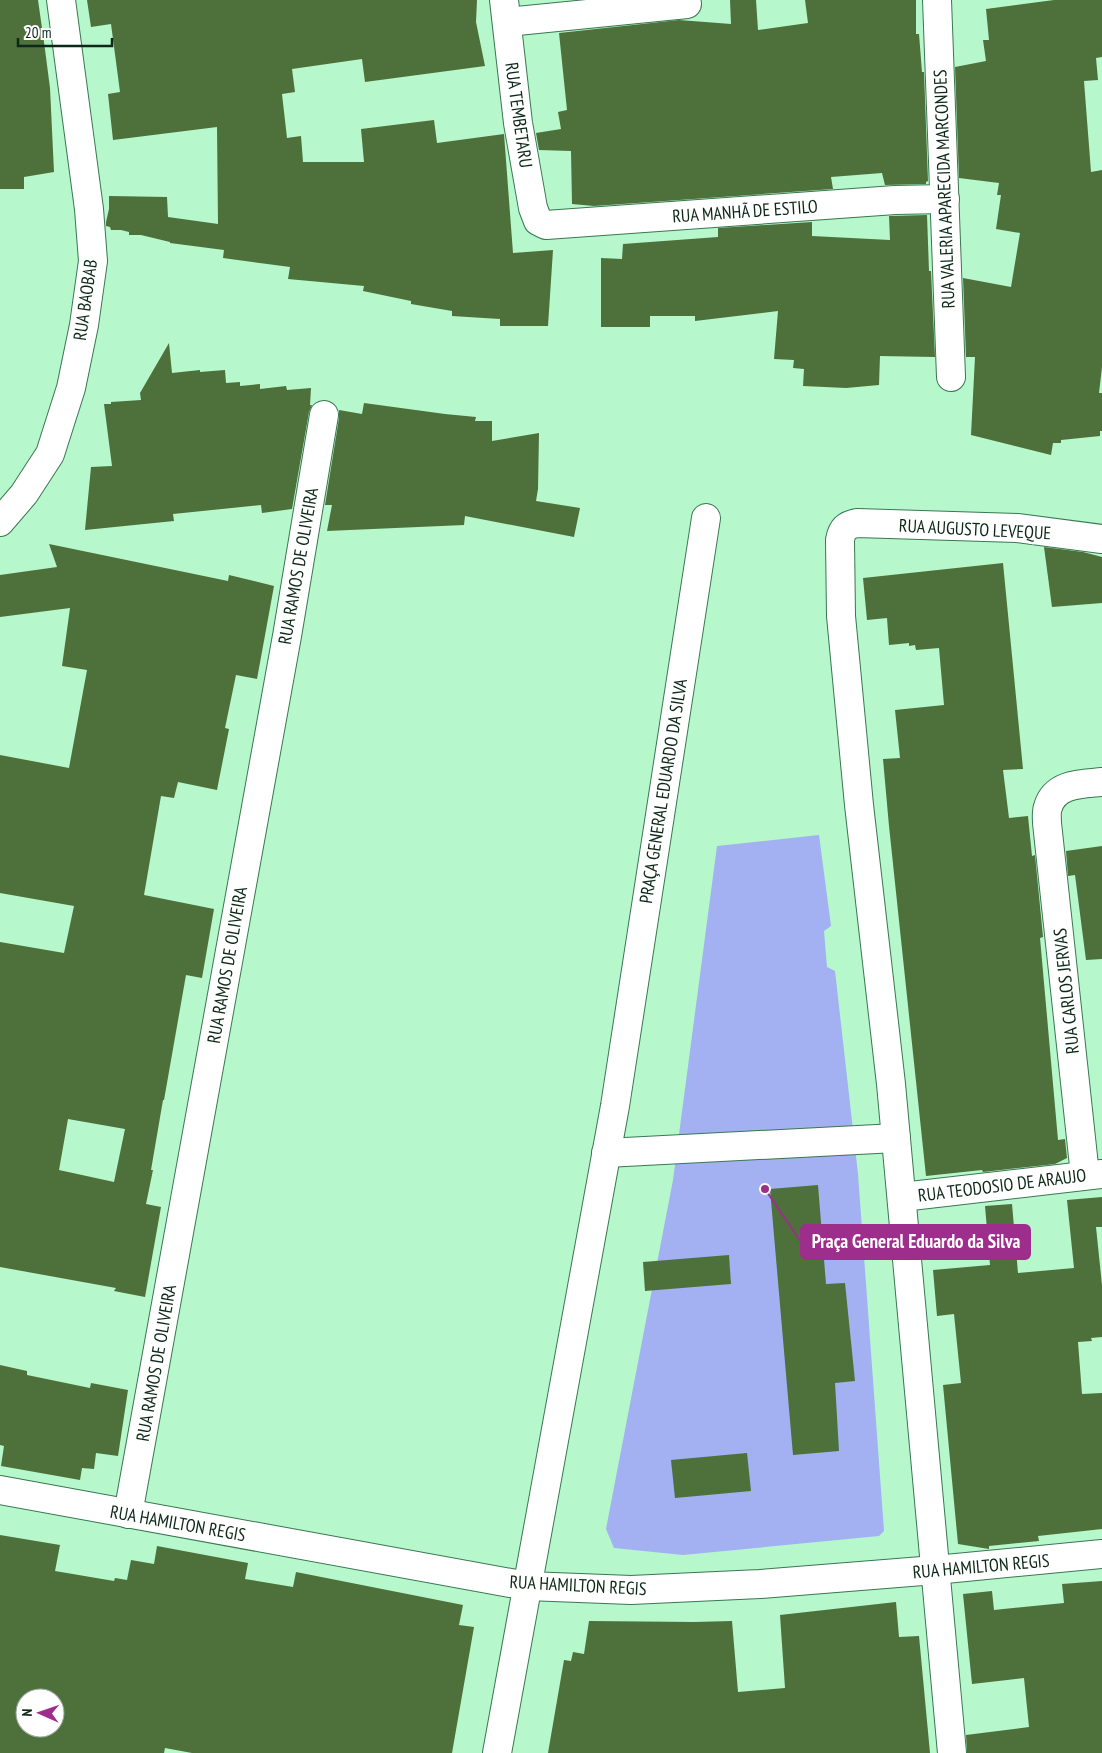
<svg xmlns="http://www.w3.org/2000/svg" width="1102" height="1753" font-family="'PT Sans Narrow',sans-serif">
<rect width="100%" height="100%" fill="#b6f7cb"/>
<!-- green -->
<path fill="#a3b0f2" d="M 819,835 L 831,926 L 824,931 L 827,967 L 835,971 L 858,1174 L 884,1531 L 879,1536 L 683,1555 L 614,1548 L 606,1529 L 673,1180 L 717,846 Z"/>
<!-- building -->
<g fill="#4e703a" fill-rule="evenodd">
<path d="M 0,0 L 38,0 L 44,42 L 50,88 L 54,172 L 24,177 L 24,189 L 0,189 Z"/>
<path d="M 87,0 L 477,0 L 476,22 L 485,66 L 365,82 L 362,59 L 292,69 L 295,92 L 282,94 L 287,138 L 301,136 L 303,162 L 364,162 L 361,129 L 434,120 L 437,143 L 504,134 L 513,253 L 553,250 L 548,326 L 500,326 L 500,319 L 452,316 L 452,311 L 411,304 L 411,301 L 363,291 L 364,286 L 288,279 L 290,267 L 223,258 L 224,250 L 170,243 L 170,242 L 141,235 L 129,235 L 129,232 L 121,230 L 111,230 L 110,227 L 106,226 L 106,222 L 109,209 L 109,196 L 167,197 L 168,217 L 218,224 L 217,127 L 113,140 L 108,94 L 120,92 L 111,24 L 91,27 Z"/>
<path d="M 730,0 L 756,0 L 758,30 L 808,23 L 805,0 L 916,0 L 916,34 L 919,34 L 922,72 L 924,72 L 928,181 L 926,182 L 926,184 L 885,185 L 882,173 L 831,177 L 833,189 L 594,206 L 572,204 L 571,151 L 539,150 L 536,133 L 561,129 L 558,112 L 567,110 L 559,33 L 679,20 L 731,24 Z"/>
<path d="M 1054,0 L 1102,0 L 1102,57 L 1096,58 L 1098,80 L 1084,81 L 1091,172 L 1102,170 L 1102,367 L 1099,393 L 1102,393 L 1102,431 L 1100,431 L 1100,436 L 1061,440 L 1061,443 L 1053,443 L 1051,455 L 971,435 L 975,357 L 966,357 L 963,278 L 1011,287 L 1020,233 L 996,229 L 1001,195 L 997,195 L 999,183 L 959,178 L 955,67 L 986,61 L 983,40 L 989,40 L 986,9 Z"/>
<path d="M 927,215 L 929,271 L 931,271 L 935,357 L 880,356 L 879,385 L 846,388 L 803,386 L 804,369 L 793,368 L 794,360 L 774,359 L 778,311 L 695,321 L 695,316 L 650,316 L 650,327 L 601,327 L 601,258 L 622,259 L 623,244 L 718,237 L 718,228 L 812,222 L 812,236 L 890,240 L 889,216 Z"/>
<path d="M 169,343 L 172,373 L 200,370 L 200,372 L 225,370 L 226,383 L 240,382 L 240,386 L 260,384 L 260,389 L 286,386 L 287,390 L 311,388 L 310,405 L 312,405 L 309,412 L 292,509 L 262,513 L 261,505 L 173,514 L 174,521 L 85,530 L 91,467 L 112,466 L 104,404 L 111,404 L 111,402 L 141,400 L 140,393 Z"/>
<path d="M 364,403 L 445,414 L 476,417 L 475,421 L 492,421 L 492,441 L 539,433 L 538,489 L 536,501 L 580,508 L 574,537 L 465,516 L 464,525 L 327,531 L 332,505 L 325,505 L 339,418 L 339,410 L 362,414 Z"/>
<path d="M 49,544 L 228,581 L 229,575 L 274,586 L 257,679 L 236,675 L 225,728 L 229,729 L 217,790 L 178,782 L 174,798 L 161,796 L 144,895 L 214,909 L 202,978 L 186,975 L 164,1100 L 163,1100 L 151,1170 L 153,1170 L 146,1204 L 161,1207 L 145,1297 L 114,1291 L 116,1288 L 0,1267 L 0,942 L 64,953 L 74,906 L 0,893 L 0,755 L 69,768 L 87,670 L 62,666 L 70,608 L 0,617 L 0,575 L 57,567 ZM 68,1119 L 125,1129 L 114,1182 L 59,1170 Z"/>
<path d="M 1044,547 L 1083,552 L 1102,557 L 1102,603 L 1052,607 Z"/>
<path d="M 1003,563 L 1023,769 L 1003,770 L 1009,818 L 1028,816 L 1032,856 L 1035,855 L 1043,937 L 1040,938 L 1058,1140 L 1065,1139 L 1067,1158 L 1055,1164 L 983,1172 L 982,1170 L 926,1176 L 889,826 L 883,759 L 900,758 L 895,710 L 944,705 L 939,648 L 916,650 L 915,645 L 909,646 L 909,643 L 889,645 L 887,618 L 867,620 L 863,578 Z"/>
<path d="M 1102,846 L 1102,959 L 1086,960 L 1075,875 L 1068,876 L 1066,851 Z"/>
<path d="M 818,1185 L 826,1284 L 845,1283 L 855,1381 L 835,1383 L 839,1451 L 793,1455 L 770,1189 Z"/>
<path d="M 1102,1197 L 1102,1227 L 1096,1227 L 1102,1285 L 1102,1337 L 1091,1338 L 1092,1341 L 1078,1342 L 1082,1394 L 1102,1393 L 1102,1529 L 1038,1536 L 1039,1541 L 989,1546 L 989,1549 L 958,1544 L 943,1385 L 961,1383 L 954,1314 L 937,1316 L 933,1270 L 990,1265 L 985,1206 L 1012,1204 L 1018,1273 L 1074,1268 L 1067,1200 Z"/>
<path d="M 729,1255 L 731,1284 L 645,1291 L 643,1262 Z"/>
<path d="M 0,1365 L 27,1371 L 27,1375 L 90,1388 L 91,1383 L 128,1390 L 118,1456 L 96,1453 L 94,1469 L 82,1468 L 80,1480 L 1,1466 L 4,1446 L 0,1445 Z"/>
<path d="M 747,1453 L 751,1491 L 675,1498 L 671,1460 Z"/>
<path d="M 0,1535 L 60,1545 L 55,1571 L 114,1581 L 115,1578 L 127,1580 L 131,1560 L 154,1564 L 157,1546 L 248,1563 L 245,1579 L 293,1587 L 296,1572 L 463,1605 L 459,1625 L 474,1627 L 452,1753 L 192,1753 L 165,1748 L 164,1753 L 0,1753 ZM 25,1698 L 55,1698 L 55,1728 L 25,1728 Z"/>
<path d="M 1102,1581 L 1102,1753 L 967,1753 L 966,1735 L 1029,1727 L 1024,1678 L 972,1684 L 963,1594 L 992,1591 L 994,1610 L 1064,1603 L 1062,1584 Z"/>
<path d="M 896,1602 L 899,1637 L 919,1636 L 930,1753 L 548,1753 L 564,1660 L 571,1661 L 573,1652 L 584,1654 L 589,1621 L 694,1622 L 732,1621 L 738,1692 L 785,1688 L 780,1615 Z"/>
</g>
<g fill="none" stroke-linecap="round" stroke-linejoin="round">
<!-- minor casing -->
<g stroke="#397752" stroke-width="30">
<g id="minor">
<path d="M 504,0 L 518,123 L 533,208 L 538,221 L 546,225 L 895,200 L 945,199"/>
<path d="M 937,0 L 951,377"/>
<path d="M 507,22 L 687,4"/>
<path d="M 0,522 L 24,494 L 50,454 L 71,388 L 84,325 L 93,261 L 89,209 L 61,0"/>
<path d="M 606,1153 L 896,1138"/>
<path d="M 1085,1175 L 1047,823 C 1047,818 1046,812 1048,807 C 1055,783 1082,784 1102,782"/>
<path d="M 902,1197 L 1102,1174"/>
<path d="M 0,1490 L 527,1586 L 631,1590 L 760,1584 L 935,1570 L 1102,1554"/>
<path d="M 128,1514 L 287,636 L 324,415"/>
<path d="M 497,1753 L 615,1106 L 706,518"/>
<path d="M 952,1753 L 891,1084 L 859,805 L 841,616 L 840,540 C 842,529 846,525 857,523 L 1017,528 L 1102,539"/>
</g>
</g>
<!-- minor -->
<use href="#minor" stroke="#fff" stroke-width="28"/>
</g>
<g text-anchor="middle" dominant-baseline="central" stroke-width="5" stroke-linejoin="round" paint-order="stroke">
<!-- street labels -->
<g font-size="18" fill="#0d2818" stroke="#fff">
<text transform="translate(519 115) rotate(82)">RUA TEMBETARU</text>
<text transform="translate(944 189) rotate(-92)">RUA VALERIA APARECIDA MARCONDES</text>
<text transform="translate(745 211) rotate(-4)">RUA MANHÃ DE ESTILO</text>
<text transform="translate(85 300) rotate(-82)">RUA BAOBAB</text>
<text transform="translate(975 529) rotate(3)">RUA AUGUSTO LEVEQUE</text>
<text transform="translate(298 566) rotate(-80)">RUA RAMOS DE OLIVEIRA</text>
<text transform="translate(663 791) rotate(-81)">PRAÇA GENERAL EDUARDO DA SILVA</text>
<text transform="translate(227 965) rotate(-80)">RUA RAMOS DE OLIVEIRA</text>
<text transform="translate(1066 991) rotate(-96)">RUA CARLOS JERVAS</text>
<text transform="translate(1002 1185) rotate(-7)">RUA TEODOSIO DE ARAUJO</text>
<text transform="translate(156 1363) rotate(-80)">RUA RAMOS DE OLIVEIRA</text>
<text transform="translate(178 1523) rotate(10)">RUA HAMILTON REGIS</text>
<text transform="translate(981 1566) rotate(-5)">RUA HAMILTON REGIS</text>
<text transform="translate(578 1585) rotate(3)">RUA HAMILTON REGIS</text>
</g>
</g>
<!-- callouts -->
<path fill="none" stroke="#9e2e8c" stroke-width="2" d="M765 1189L801 1242"/>
<circle fill="#9e2e8c" stroke="#fff" stroke-width="2" cx="765" cy="1189" r="5"/>
<rect fill="#9e2e8c" stroke="#9e2e8c" stroke-width="2" x="801" y="1225" width="229" height="34" rx="5"/>
<g font-size="19" text-anchor="middle" font-weight="bold" fill="#fff">
<text x="916" y="1248">Praça General Eduardo da Silva</text>
</g>
<!-- north arrow -->
<g transform="translate(40 1713) rotate(272)"><circle r="24" fill="#ffffff" stroke="#9ea9a3"/>
<path d="M0-4L9 19L0 12L-9 19Z" fill="#9e2e8c"/>
<text y="-8" font-size="14" font-weight="bold" text-anchor="middle" fill="#0d2818">N</text>
</g>
<!-- scale -->
<path d="M18 38v8h94v-8" fill="none" stroke="#0d2818" stroke-width="2.5"/>
<text x="25" y="38" font-size="15" fill="#0d2818" stroke="#ffffff" stroke-width="4" paint-order="stroke">20 m</text>
</svg>
